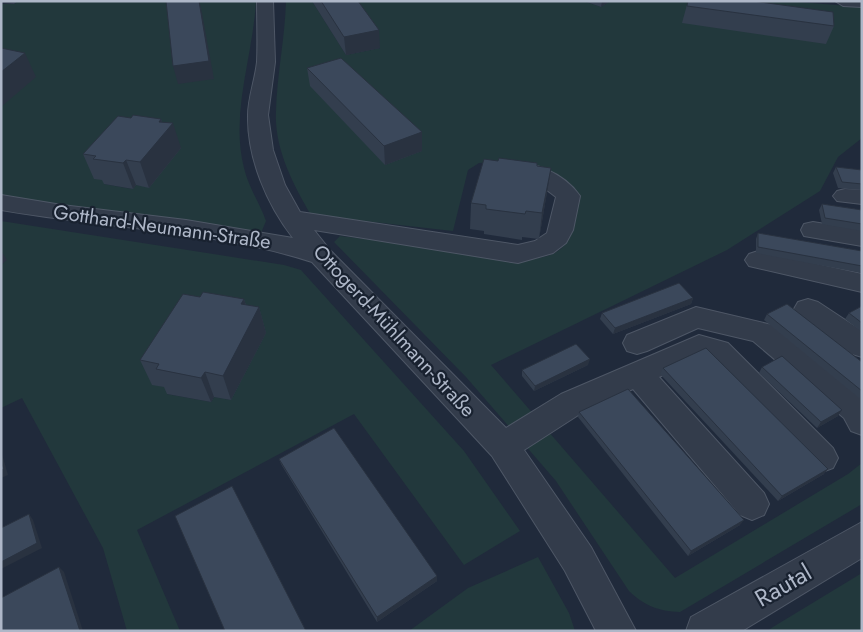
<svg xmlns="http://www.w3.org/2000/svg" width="863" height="632" font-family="Jost,sans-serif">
<rect width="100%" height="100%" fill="#202a3b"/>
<!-- green -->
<g fill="#22383c" fill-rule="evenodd">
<path d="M 18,1 L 256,1 C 253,57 230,113 244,168 C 248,186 260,204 266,221 L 261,233 L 254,236 L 1,196 L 1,4 L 14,4 ZM 142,140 L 168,144 L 149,187 L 136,185 L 132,189 L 104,184 Z"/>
<path d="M 286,1 L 312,1 L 346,55 L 380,48 L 347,1 L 584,1 L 601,7 L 610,1 L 785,1 L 862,7 L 862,138 L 838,157 L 820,191 L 727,250 L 491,365 L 675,578 L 848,474 L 862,463 L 862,504 L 680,612 C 658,611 645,606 629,591 L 556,481 L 466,377 L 334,242 L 340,236 L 531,259 C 571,255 571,236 575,202 L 496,162 L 479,163 L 468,170 L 453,231 L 311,215 C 293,184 274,148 276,111 C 277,74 285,38 286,1 Z"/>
<path d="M 1,221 L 284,265 L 301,270 L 464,451 L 520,531 L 464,565 L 354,414 L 137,530 L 180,631 L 127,631 L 103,548 L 22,398 L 1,408 L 1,265 L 6,260 L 1,258 ZM 152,384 L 231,400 L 214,397 L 211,402 L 167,394 L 170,388 Z"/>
<path d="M 538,557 L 569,613 L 575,631 L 409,631 L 468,588 Z"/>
<path d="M 862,573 L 862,631 L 767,631 L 773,627 Z"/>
</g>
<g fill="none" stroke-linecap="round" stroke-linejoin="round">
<!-- minor casing -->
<g stroke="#4e5766" stroke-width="2">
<g id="minor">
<path d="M 257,1 L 273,1 L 275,62 L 268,115 L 273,150 L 285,185 L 300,212 L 518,245 L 535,241 L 547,233 L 556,197 L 535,181 L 504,174 L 501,169 L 504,164 C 531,158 565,174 580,196 L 573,230 L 566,243 L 553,253 L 518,263 L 314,230 L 330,250 L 506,428 L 561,394 L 699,335 L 728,343 L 833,448 L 838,458 L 833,468 L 822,472 L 811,468 L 709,360 L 701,358 L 659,377 L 764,493 L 769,504 L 764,515 L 752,520 L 740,515 L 633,389 L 583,412 L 524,450 L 591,547 L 636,631 L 596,631 L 565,571 L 492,456 L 312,262 C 213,230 104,228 1,210 L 1,195 L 62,205 L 186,220 L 293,238 C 267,205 247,158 248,115 C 248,98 255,80 257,62 C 258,42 257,21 257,1 Z"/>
<path d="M 835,1 L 862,1 L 862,7 L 843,6 Z"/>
<path d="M 845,189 L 862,190 L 862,204 L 837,201 L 833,196 L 837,191 Z"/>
<path d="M 813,222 L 862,230 L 862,246 L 804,236 L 801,230 L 804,224 Z"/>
<path d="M 758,251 L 862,274 L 862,292 L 749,266 L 745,260 L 749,254 Z"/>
<path d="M 808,299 L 818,302 L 862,331 L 862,357 L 852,354 L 798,316 L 794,309 L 798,302 Z"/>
<path d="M 696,307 L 772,325 L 862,397 L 862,435 L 851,431 L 844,418 L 753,341 L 698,328 L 647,351 L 637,354 L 627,351 L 623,343 L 627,335 Z"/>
<path d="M 862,522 L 862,558 L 742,631 L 686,631 L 691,617 Z"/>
</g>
</g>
<!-- minor -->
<use href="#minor" fill="#333c4b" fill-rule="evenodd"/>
</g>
<!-- wall -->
<g fill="#333e4e">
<path d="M 1,1 L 18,1 L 14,4 L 1,3 Z"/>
<path d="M 312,1 L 358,1 L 380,48 L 346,55 Z"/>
<path d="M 584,1 L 610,1 L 601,7 Z"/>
<path d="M 688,1 L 834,26 L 826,44 L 682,23 Z"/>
<path d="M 307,68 L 422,151 L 385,165 L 310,86 Z"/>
<path d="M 131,118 L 161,119 L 162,122 L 181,148 L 149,188 L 136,185 L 133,189 L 104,184 L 102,180 L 94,179 L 83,154 Z"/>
<path d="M 537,166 L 551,168 L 539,239 L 522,237 L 522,240 L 484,234 L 484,231 L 470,229 L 471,203 Z"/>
<path d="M 836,167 L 862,170 L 862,190 L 838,188 L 833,173 Z"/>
<path d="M 822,204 L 862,210 L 862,231 L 822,224 L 819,210 Z"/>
<path d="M 758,233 L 862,251 L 862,273 L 756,253 L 756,239 Z"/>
<path d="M 200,297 L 244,299 L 246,305 L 259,307 L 266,333 L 231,400 L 214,397 L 211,402 L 167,394 L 164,387 L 152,385 L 140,360 Z"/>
<path d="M 693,298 L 691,304 L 613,334 L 600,319 L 602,313 Z"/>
<path d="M 862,306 L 862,332 L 845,319 L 849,313 Z"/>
<path d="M 767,314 L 862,362 L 862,396 L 859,398 L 764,320 Z"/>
<path d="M 588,365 L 534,391 L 522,376 L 522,370 Z"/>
<path d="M 762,367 L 838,416 L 817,428 L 759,373 Z"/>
<path d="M 663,368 L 824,474 L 778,501 L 660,374 Z"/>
<path d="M 579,412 L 740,525 L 688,556 L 578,417 Z"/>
<path d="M 279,459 L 437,576 L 437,581 L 377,622 L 281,464 Z"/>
</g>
<!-- shaded-wall -->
<g fill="#293240">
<path d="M 199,1 L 202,13 L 214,79 L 178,84 L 173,66 Z"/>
<path d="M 602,1 L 610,1 L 601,7 Z"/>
<path d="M 379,30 L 380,48 L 346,55 L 344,37 Z"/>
<path d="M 25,53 L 36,77 L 1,107 L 1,72 Z"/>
<path d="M 161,119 L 165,133 L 173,123 L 181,148 L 149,188 L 140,162 L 159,122 Z"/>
<path d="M 422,132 L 422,151 L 385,165 L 384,146 Z"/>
<path d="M 126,160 L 136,185 L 133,189 L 123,163 Z"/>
<path d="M 551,168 L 547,193 L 539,239 L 542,213 Z"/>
<path d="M 1,251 L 7,260 L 1,265 Z"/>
<path d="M 693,298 L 691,304 L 613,334 L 615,328 Z"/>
<path d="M 244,299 L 251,323 L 259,307 L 266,333 L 231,400 L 223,376 L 241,304 Z"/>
<path d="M 590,359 L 588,365 L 534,391 L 535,386 Z"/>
<path d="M 205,372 L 214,397 L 211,402 L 201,378 Z"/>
<path d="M 842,410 L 838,416 L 817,428 L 821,422 Z"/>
<path d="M 1,451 L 8,475 L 1,478 Z"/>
<path d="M 828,469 L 824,474 L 778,501 L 782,496 Z"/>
<path d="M 29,514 L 33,520 L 42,548 L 1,569 L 1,562 Z"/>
<path d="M 744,520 L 740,525 L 688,556 L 691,551 Z"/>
<path d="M 59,567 L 64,572 L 83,631 L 80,631 Z"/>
<path d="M 437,576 L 437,581 L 377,622 L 377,617 Z"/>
</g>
<!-- building -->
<g fill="#3b485b" stroke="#293240">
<path d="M 166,1 L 199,1 L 209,61 L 173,66 Z"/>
<path d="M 321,1 L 358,1 L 379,30 L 344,37 Z"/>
<path d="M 688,1 L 753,1 L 833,12 L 834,26 L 687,6 Z"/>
<path d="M 1,48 L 25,53 L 1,72 Z"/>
<path d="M 341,58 L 422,132 L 384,146 L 307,68 Z"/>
<path d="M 133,115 L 161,119 L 159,122 L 173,123 L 140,162 L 126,160 L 123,163 L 93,159 L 96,156 L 83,154 L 118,116 L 131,118 Z"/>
<path d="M 499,158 L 537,163 L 537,166 L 551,168 L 542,213 L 526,211 L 525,214 L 486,209 L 486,205 L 471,203 L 484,159 L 498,161 Z"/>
<path d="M 836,167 L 862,170 L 862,184 L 842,182 Z"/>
<path d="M 822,204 L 862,210 L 862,224 L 825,218 Z"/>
<path d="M 758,233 L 862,251 L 862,266 L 758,247 Z"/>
<path d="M 679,283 L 693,298 L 615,328 L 602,313 Z"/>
<path d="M 203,292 L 244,299 L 241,304 L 259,307 L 223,376 L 205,372 L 201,378 L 156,369 L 159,364 L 140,360 L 183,294 L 200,297 Z"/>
<path d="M 787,304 L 862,362 L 862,391 L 767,314 Z"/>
<path d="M 862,306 L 862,323 L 849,313 Z"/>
<path d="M 576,344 L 590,359 L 535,386 L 522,370 Z"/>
<path d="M 706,348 L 828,469 L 782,496 L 663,368 Z"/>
<path d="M 782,356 L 842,410 L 821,422 L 762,367 Z"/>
<path d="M 628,389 L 744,520 L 691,551 L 579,412 Z"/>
<path d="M 334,428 L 437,576 L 377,617 L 279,459 Z"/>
<path d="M 1,462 L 4,469 L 1,470 Z"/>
<path d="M 232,486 L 306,631 L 225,631 L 175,516 Z"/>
<path d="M 29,514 L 37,543 L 1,562 L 1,528 Z"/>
<path d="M 59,567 L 80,631 L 1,631 L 1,598 Z"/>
</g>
<g text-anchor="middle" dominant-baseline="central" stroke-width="4.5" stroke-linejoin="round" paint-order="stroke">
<!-- street labels -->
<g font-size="20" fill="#aeb7c8" stroke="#192230">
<text transform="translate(162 227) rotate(8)">Gotthard-Neumann-Straße</text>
<text transform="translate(394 331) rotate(47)">Ottogerd-Mühlmann-Straße</text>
</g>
<!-- near-street labels -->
<g font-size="24" fill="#aeb7c8" stroke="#192230">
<text transform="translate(783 585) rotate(-30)">Rautal</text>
</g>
</g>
<!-- border -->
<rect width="863" height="632" fill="none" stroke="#aeb7c8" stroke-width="5"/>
</svg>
